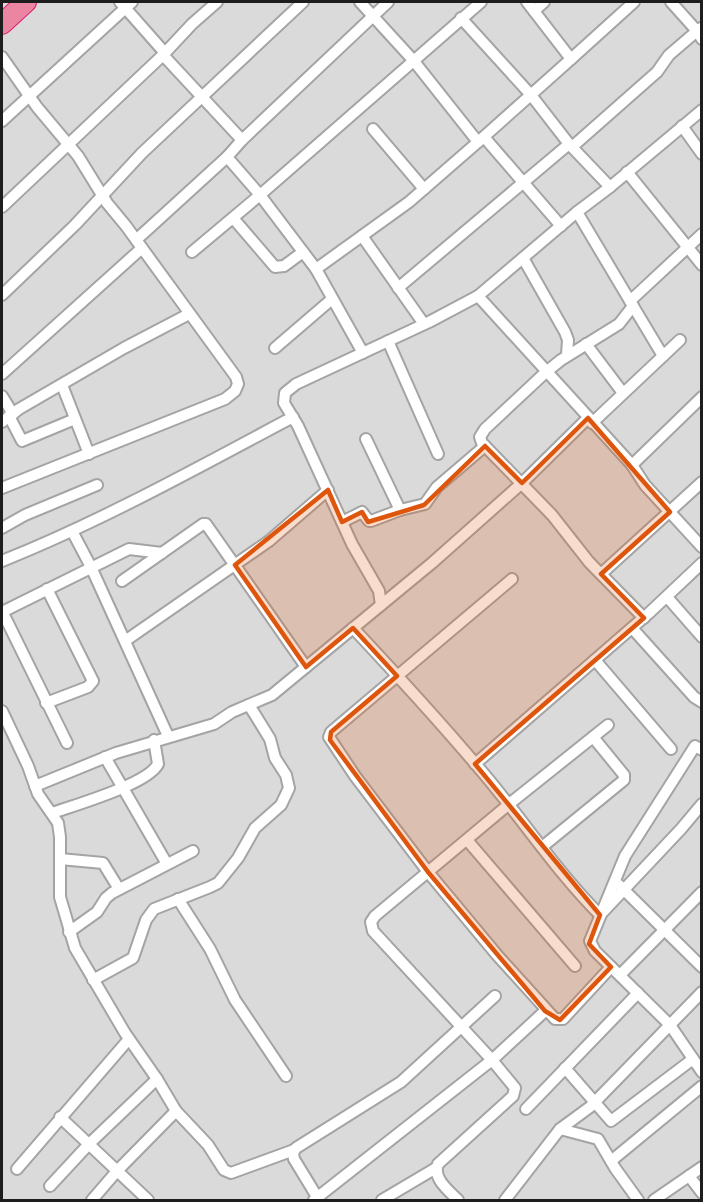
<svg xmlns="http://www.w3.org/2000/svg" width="703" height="1202" font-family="Mulish,sans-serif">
<rect width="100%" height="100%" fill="#efeae2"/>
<!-- residential -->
<rect fill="#dbdada" x="2" y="2" width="699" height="1198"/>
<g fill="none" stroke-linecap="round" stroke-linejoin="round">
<!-- street casing -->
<g stroke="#a4a4a4" stroke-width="14">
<g id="street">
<path d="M 120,2 L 165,53"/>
<path d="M 217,2 L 192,24 L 163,55 L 242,140 L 227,157 L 260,195 L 316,269"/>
<path d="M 360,2 L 413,60 L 478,142 L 571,59"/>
<path d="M 527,2 L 571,59 L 634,2"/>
<path d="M 671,2 L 697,31 L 701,28"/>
<path d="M 534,11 L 544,2"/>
<path d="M 461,18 L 531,95 L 569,144 L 610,187 L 702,110"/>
<path d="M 2,57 L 37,107 L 78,156 L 107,203 L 126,226 L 236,377 L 238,384 L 235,391 L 225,399 L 2,488"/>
<path d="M 2,121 L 132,2"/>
<path d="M 682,126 L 702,154"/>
<path d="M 373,129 L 424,189"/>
<path d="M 484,137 L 561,226"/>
<path d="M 242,140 L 388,2"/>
<path d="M 572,147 L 657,72 L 669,55 L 697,31 L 702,39"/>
<path d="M 627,172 L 702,265"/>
<path d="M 610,187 L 577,212 L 630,301 L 702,234"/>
<path d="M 2,207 L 163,55"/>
<path d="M 577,212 L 478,296 L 632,465 L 702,397"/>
<path d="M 233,218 L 275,267 L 284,266 L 303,252"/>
<path d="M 362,236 L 424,324"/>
<path d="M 136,240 L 227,157"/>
<path d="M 192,252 L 260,195 L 481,2"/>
<path d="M 523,258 L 565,332 L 568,340 L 567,355"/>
<path d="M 398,288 L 569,144"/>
<path d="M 2,295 L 75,225 L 142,153 L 303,2"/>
<path d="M 630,301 L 663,356"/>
<path d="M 633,306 L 619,324 L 561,360 L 546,372 L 485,429 L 480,437 L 482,443 L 552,515 L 589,562 L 644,618"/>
<path d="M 388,341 L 438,454"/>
<path d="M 586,344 L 623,393"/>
<path d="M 275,348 L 332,299"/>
<path d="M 363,353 L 316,269 L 409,202 L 478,142"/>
<path d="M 2,374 L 142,248"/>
<path d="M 62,385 L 89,454"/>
<path d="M 2,396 L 13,414"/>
<path d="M 9,416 L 22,441 L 75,419"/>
<path d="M 2,422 L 19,409 L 124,348 L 189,314"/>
<path d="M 592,423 L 680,340"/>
<path d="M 366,439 L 400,510"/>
<path d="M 632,465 L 645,485 L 702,547"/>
<path d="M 342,522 L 362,512 L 369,521 L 371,521 L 400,510 L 425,504 L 437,487 L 485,446"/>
<path d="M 2,528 L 25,515 L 97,485"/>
<path d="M 72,531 L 91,567 L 168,736"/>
<path d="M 2,561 C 102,521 197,468 293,417"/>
<path d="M 601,574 L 702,482"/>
<path d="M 512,579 L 331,732 L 329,737 L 355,776 L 428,872 L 497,955 L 555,1019 L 563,1019 L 611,967"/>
<path d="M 122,581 L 203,524 L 206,524 L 306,667"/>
<path d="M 667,597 L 702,637"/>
<path d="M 381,605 L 379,591 L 352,544 L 298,426 L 284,403 L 285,393 L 296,384 L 429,322 L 478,296"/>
<path d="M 2,611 L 67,743"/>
<path d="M 2,612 L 129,549 L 162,553"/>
<path d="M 353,628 C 398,676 442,724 484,774 C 523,820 557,872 600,915 L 681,829 L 702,804"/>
<path d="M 632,628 L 694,697 L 702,702"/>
<path d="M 125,641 L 269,541 L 328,490"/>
<path d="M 595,660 L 671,749"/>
<path d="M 46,703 L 88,687 L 93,681 L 47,589"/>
<path d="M 2,711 L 28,766 L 38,794 L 58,823 L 60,837 L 60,897 L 75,948 L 125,1033 L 157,1079 L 176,1111 L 208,1145 L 224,1170 L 231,1173 L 294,1150"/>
<path d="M 702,750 L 695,746 L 625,856 L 590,941 L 595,951 L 670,1025 L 702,1072"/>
<path d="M 105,757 L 167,864"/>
<path d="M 475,764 L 649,613 L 702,563"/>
<path d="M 35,786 L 116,753 L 214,724 L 232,712 L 272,695 L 432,563 L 522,483 L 588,418"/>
<path d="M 52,813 C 75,805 148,784 158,764 L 154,740"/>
<path d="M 467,840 L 575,966"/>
<path d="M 542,847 L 624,780 L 624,775 L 593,737"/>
<path d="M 60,859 L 103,863 L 119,889"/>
<path d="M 619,885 L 702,967"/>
<path d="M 178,899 L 210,949 L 235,1000 L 286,1076"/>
<path d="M 69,932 L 97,912 L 106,898 L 112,893 L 193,851"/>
<path d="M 620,975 L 702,892"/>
<path d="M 93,980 L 133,958 L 146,920 L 154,909 L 210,887 L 218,883 L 238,858 L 255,828 L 281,805 L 289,788 L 286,775 L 275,758 L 270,739 L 249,705"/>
<path d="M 565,1068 L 611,1121 L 693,1059"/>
<path d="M 526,1109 L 638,993"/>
<path d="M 60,1117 L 148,1200"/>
<path d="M 560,1129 L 598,1139 L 615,1168 L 638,1200"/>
<path d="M 611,1161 L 702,1086"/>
<path d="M 17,1169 L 129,1039"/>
<path d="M 689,1176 L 702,1193"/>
<path d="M 50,1186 L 89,1144 L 157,1079"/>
<path d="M 92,1200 L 117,1171 L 176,1111"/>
<path d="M 314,1200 L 492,1060 L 545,1011"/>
<path d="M 319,1200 L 294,1159 L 293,1153 L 296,1148 L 401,1082 L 495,996"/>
<path d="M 382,1200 L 436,1168"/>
<path d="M 458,1200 C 449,1191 432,1178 438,1164 L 513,1096 L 515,1088 L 492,1060 L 373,931 L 371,922 L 375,916 L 508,805 L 608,725"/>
<path d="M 505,1200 L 560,1129 L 590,1107 L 702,992"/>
<path d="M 654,1200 L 702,1167"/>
</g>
</g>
<!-- highway casing -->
<g stroke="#e11b72" stroke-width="22">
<path id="highway" d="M 2,24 L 26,2"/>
</g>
<!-- street -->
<use href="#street" stroke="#fff" stroke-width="10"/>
<!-- highway -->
<use href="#highway" stroke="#eb86a2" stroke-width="20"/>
</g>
<!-- marked area -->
<path fill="#de560d" fill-opacity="0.2" stroke="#de560d" stroke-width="4.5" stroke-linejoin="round" d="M 588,418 L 670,512 L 601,574 L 644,618 L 475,764 L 600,915 L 589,944 L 611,967 L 560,1020 L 545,1011 L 428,872 L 330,740 L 331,732 L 397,676 L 353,628 L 306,667 L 235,565 L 328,490 L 342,522 L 362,512 L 368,522 L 424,505 L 485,446 L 522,483 Z"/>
<!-- border -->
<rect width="703" height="1202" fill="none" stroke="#1d1d1d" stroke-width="6"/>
</svg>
